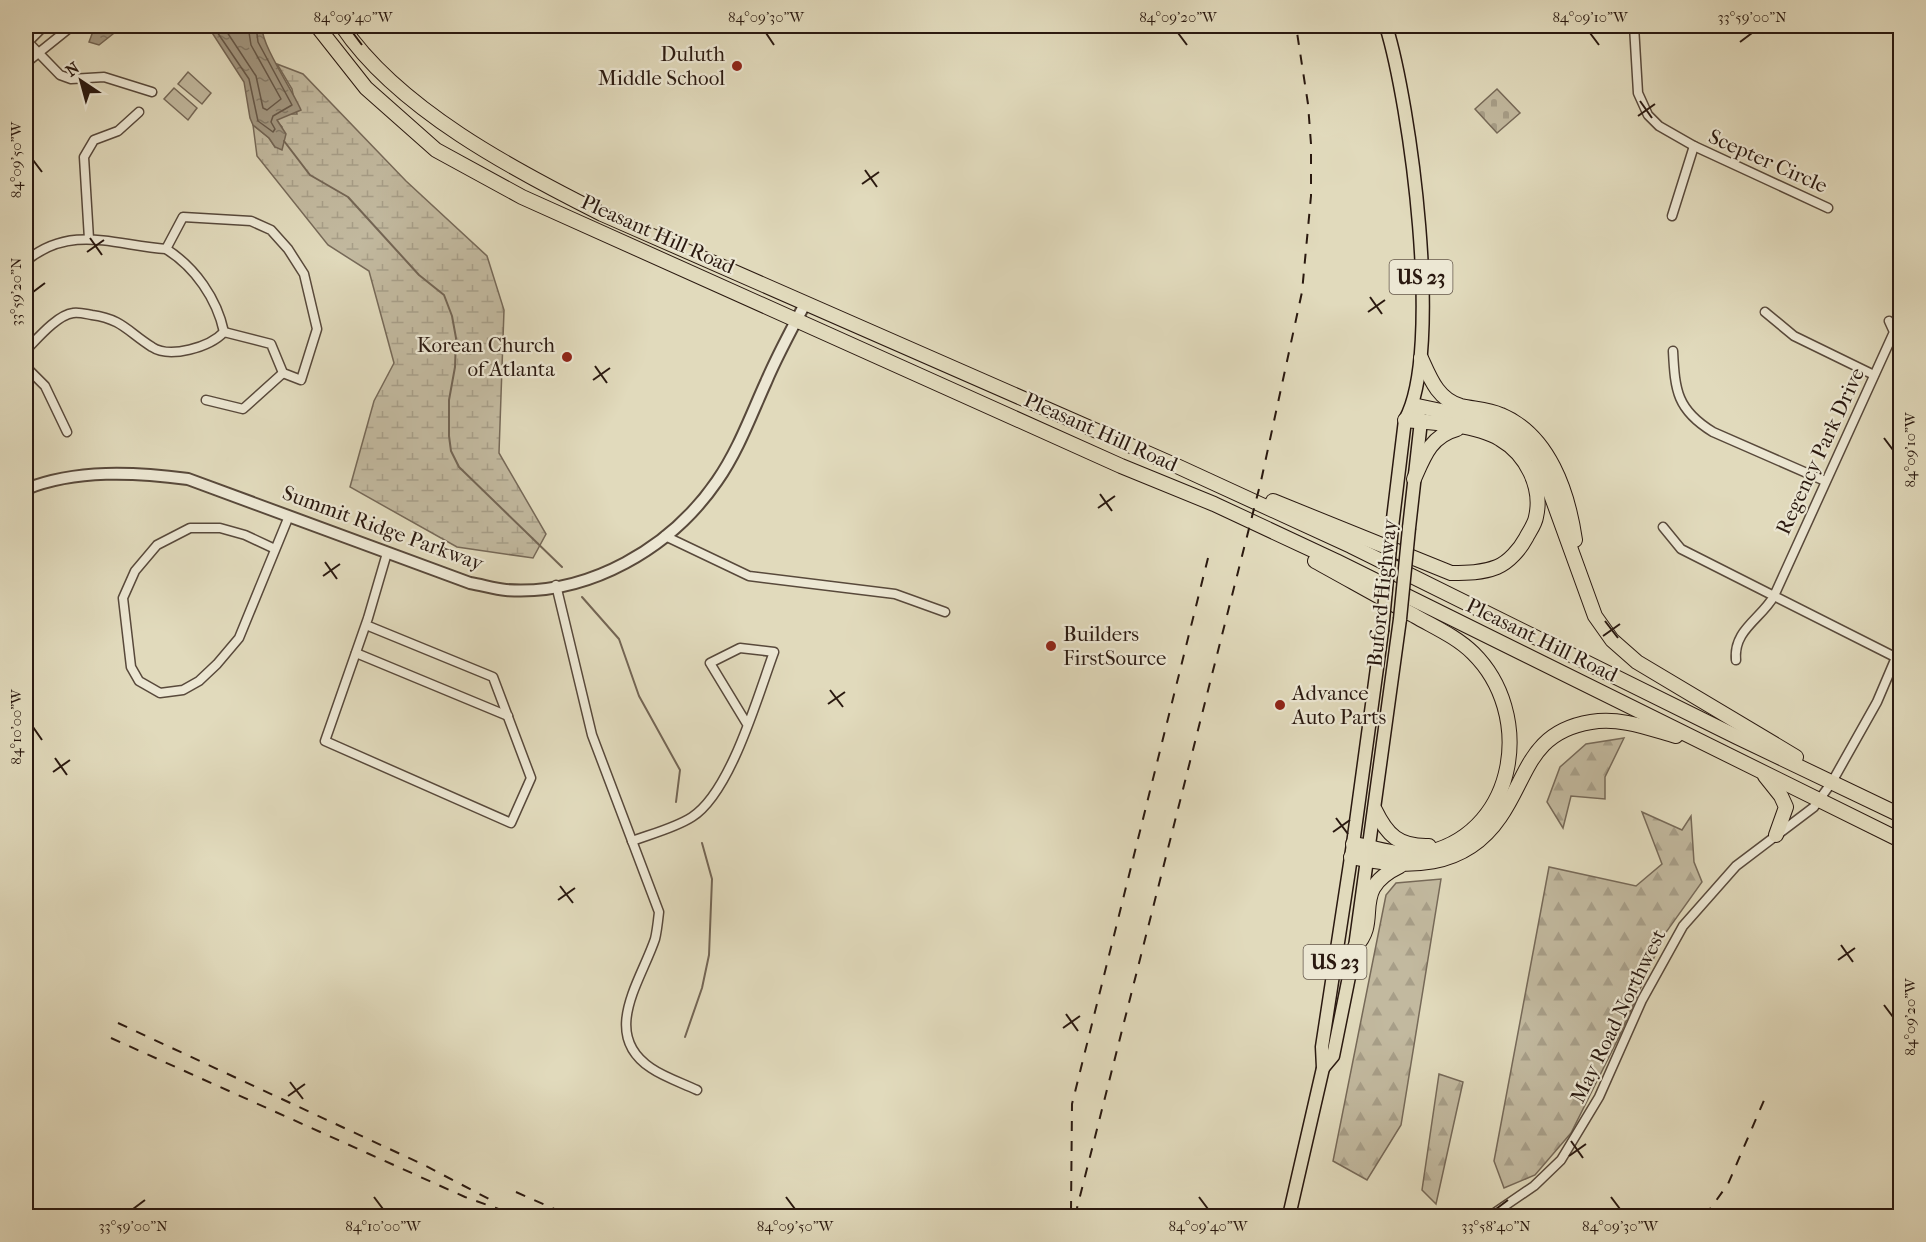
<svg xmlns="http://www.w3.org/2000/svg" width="1926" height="1242" font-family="'IM FELL French Canon',serif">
<defs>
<pattern id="forest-firs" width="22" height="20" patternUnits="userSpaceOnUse" patternTransform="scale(1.5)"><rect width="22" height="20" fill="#c2b99f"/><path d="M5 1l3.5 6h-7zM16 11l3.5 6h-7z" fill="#a79e88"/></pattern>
<pattern id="wetland-marsh" width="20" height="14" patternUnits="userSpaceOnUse" patternTransform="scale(1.5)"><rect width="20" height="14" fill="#c2b99f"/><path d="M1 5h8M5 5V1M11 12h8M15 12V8" fill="none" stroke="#a79e88"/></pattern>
<pattern id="cemetery-stones" width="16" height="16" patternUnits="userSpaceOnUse" patternTransform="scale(1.5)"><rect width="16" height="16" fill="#c2b99f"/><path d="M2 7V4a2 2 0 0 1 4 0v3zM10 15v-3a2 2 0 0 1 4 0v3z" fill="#a79e88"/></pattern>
<pattern id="water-ripples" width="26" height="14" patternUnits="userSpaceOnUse" patternTransform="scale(1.5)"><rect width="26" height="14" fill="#a39882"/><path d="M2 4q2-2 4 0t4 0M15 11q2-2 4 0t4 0" fill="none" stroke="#857b69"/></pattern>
</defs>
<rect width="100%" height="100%" fill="#e1dabc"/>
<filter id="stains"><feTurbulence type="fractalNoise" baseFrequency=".00333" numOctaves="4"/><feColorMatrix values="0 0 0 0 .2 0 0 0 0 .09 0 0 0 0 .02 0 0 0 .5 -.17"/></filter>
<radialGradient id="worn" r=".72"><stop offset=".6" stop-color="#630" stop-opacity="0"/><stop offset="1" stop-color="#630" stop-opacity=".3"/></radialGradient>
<!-- forest -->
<g fill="url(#forest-firs)" stroke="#766958" stroke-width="1.5">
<path d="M 1624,738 L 1605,777 L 1605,799 L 1571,796 L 1563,828 L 1547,802 L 1560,767 L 1586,744 Z"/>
<path d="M 1642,812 L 1682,830 L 1691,816 L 1694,862 L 1702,882 L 1664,935 L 1619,1037 L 1571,1133 L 1535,1175 L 1504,1188 L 1494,1161 L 1549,867 L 1636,886 L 1662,864 Z"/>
<path d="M 1441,879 L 1401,1125 L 1367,1180 L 1333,1161 L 1386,895 L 1396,883 Z"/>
<path d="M 1439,1074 L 1463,1082 L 1436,1204 L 1422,1190 Z"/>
</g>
<!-- wetland -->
<path fill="url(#wetland-marsh)" stroke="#766958" stroke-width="1.5" d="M 277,64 L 303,74 L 406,181 L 487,256 L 504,310 L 499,453 L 546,534 L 533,558 L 457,547 L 350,487 L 374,401 L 394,363 L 369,271 L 328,245 L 257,156 L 253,125 L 269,138 L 275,147 L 282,127 L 276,120 L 287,114 L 297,114 L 292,89 Z"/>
<!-- cemetery -->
<path fill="url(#cemetery-stones)" stroke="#766958" stroke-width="1.5" d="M 1497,89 L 1520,113 L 1497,133 L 1475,109 Z"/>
<!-- pitch -->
<g fill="#c2b99f" stroke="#766958" stroke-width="1.5">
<path d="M 188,72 L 211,93 L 202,104 L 178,84 Z"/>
<path d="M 174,88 L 197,108 L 188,120 L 164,99 Z"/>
</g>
<!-- water -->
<g fill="url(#water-ripples)" stroke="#736554" stroke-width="1.5">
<path d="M 95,26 L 123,26 L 99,45 L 89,42 Z"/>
<path d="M 203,26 L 262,26 C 261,45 292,89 301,110 L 277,120 L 286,134 L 282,150 L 275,147 L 269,138 L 253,125 L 250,118 L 244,82 L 211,31 Z"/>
</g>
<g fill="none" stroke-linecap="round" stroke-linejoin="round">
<!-- shore -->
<g stroke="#665849" stroke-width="1.5">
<path d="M 213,26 L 249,79 L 258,121 L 273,132 L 275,129 L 271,122 L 273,116 L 292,105 L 258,42 L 256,26"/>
<path d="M 223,26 L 256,76 L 263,108 L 267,110 L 281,99 L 251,45 L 248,26"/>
</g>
<!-- stream -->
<g stroke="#736554" stroke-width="2">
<path d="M 284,141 L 310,175 L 348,197 L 419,275 L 444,295 L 452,316 L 456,338 L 455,367 L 449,400 L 449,436 L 451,451 L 459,467 L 562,567"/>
<path d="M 582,597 L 619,639 L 639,696 L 680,770 L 676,802"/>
<path d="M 685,1037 L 702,988 L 709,955 L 712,879 L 702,843"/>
</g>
<!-- minor casing -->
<g stroke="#58493b" stroke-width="11">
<g id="minor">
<path d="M 1634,26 L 1638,93 L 1648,115 L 1659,126 L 1694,146 L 1828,208"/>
<path d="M 28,42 L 60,75 L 71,79 L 104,77 L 152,92"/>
<path d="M 26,44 L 44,26"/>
<path d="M 26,63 L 72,26"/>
<path d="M 1672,216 L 1694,146"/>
<path d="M 89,239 L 84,157 L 94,140 L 118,131 L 139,112"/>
<path d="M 26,261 C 71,224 114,245 166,249 C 195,267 217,299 224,332"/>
<path d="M 1765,312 L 1794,336 L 1874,375"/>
<path d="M 1889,321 L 1894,332 L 1774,596 L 1899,659"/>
<path d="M 26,350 C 37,339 57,315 73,313 C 79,312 86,314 92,315 C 122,319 128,332 152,347 C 170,359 210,347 224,332 L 271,344 L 283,373 L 301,380 L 317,329 L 304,274 L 288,249 L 271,230 L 251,221 L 183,217 L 166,249"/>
<path d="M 1673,351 C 1675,391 1677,410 1713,432 L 1825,481"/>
<path d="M 26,367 L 45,386 L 67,432"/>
<path d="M 206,400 L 243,409 L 283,373"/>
<path d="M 1663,527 L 1681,549 L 1774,596 C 1761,619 1733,630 1736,660"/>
<path d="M 665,536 L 749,576 L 895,594 L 945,612"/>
<path d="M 275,549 L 245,535 L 220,528 L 190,528 L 157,545 L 135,571 L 123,598 L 131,667 L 139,681 L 160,693 L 183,690 L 199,681 L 217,664 L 239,638 L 289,516"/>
<path d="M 556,585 L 592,735 L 659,912 C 658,921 657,931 655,939 C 641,981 600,1034 651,1068 C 664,1077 682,1083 697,1090"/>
<path d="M 366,625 L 493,677 L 531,778 L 511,823 L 325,741 C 339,700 354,659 368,618 L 387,553"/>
<path d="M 356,653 L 508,716"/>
<path d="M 632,841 C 651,834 675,828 692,817 C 731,792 758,695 774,652 L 740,648 L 710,663 L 747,724"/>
<path d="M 1490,1216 L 1534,1186 L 1561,1160 L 1599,1097 L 1642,1000 L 1683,926 L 1736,866 L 1814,807 L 1832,782 L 1877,702 L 1900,648"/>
</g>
</g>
<!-- tertiary casing -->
<g stroke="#58493b" stroke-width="14">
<path id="tertiary" d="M 26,489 C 76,469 135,472 188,479 L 470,583 C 482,585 495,589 506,590 C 589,596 671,548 717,481 C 738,451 751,415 766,382 C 777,356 791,330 805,304"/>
</g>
<!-- primary casing -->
<g stroke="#2a1910" stroke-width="15">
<g id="primary">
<path d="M 1386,26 C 1410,103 1444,351 1405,420 L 1392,527"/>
<path d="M 1409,528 L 1421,421 L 1418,414"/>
<path d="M 1323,1068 L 1333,1056 L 1355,947 L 1400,619"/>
<path d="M 1289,1216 L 1323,1068 L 1322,1047 L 1353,844 L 1382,631"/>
</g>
</g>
<!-- trunk casing -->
<g stroke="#2a1910" stroke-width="16">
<g id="trunk">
<path d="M 317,26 L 366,88 L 436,150 L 522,197 L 1121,466 L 1214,504 L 1336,561 L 1900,840"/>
<path d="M 342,26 C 398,109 514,170 602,214 L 1179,467 L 1351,546 L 1737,737 L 1900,815"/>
<path d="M 1421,358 C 1430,378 1438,400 1461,406 C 1474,409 1488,409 1501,415 C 1549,435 1568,492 1575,540"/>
<path d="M 1413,405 L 1498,423 L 1519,436 L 1537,456 L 1595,616 L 1612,640 L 1637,662 L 1796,757"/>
<path d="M 1414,479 C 1424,456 1431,436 1457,429"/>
<path d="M 1273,501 L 1451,573 C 1467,573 1482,573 1497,567 C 1509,562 1520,549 1526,538 C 1529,532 1535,524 1536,517 C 1543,487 1526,454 1500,439 C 1477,425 1432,422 1405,420"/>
<path d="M 1315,561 C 1348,579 1381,598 1415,616 C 1434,627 1457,637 1473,653 C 1534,713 1518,829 1430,852 C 1404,859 1379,848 1353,844"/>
<path d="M 1765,776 L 1781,796 L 1786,807 L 1776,835"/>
<path d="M 1375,810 C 1387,835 1399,847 1429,846"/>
<path d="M 1351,857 C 1407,869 1464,870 1500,817 C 1528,777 1529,732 1591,722 C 1620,717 1648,728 1676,736"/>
<path d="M 1355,947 C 1383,919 1348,891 1400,866"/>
</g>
</g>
<!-- minor -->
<use href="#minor" stroke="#ece7d3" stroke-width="8"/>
<!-- tertiary -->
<use href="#tertiary" stroke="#ece7d3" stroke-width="10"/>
<!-- primary -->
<use href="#primary" stroke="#e1dabc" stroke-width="12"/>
<!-- trunk -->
<use href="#trunk" stroke="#e1dabc" stroke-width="14"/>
<!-- rail -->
<g stroke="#2a1910" stroke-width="2" stroke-dasharray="10 10" stroke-linecap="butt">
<path d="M 118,1023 L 424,1165 L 491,1200"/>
<path d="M 111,1038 L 465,1197 L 518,1216"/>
<path d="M 516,1192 L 570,1216"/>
<path d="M 1071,1211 L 1072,1104 L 1208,558"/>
<path d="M 1075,1216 L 1261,481 L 1302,292 L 1311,196 L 1311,144 L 1308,104 L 1296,26"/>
<path d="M 1705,1216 L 1728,1184 L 1765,1098"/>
</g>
<!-- primary-bridge casing -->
<g stroke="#2a1910" stroke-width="15" stroke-linecap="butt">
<g id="primary-bridge">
<path d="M 1400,619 L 1409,528"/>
<path d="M 1382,631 L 1392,527"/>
</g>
</g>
<!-- primary-bridge -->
<use href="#primary-bridge" stroke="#e1dabc" stroke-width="12"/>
</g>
<!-- ticks -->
<path fill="none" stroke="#2a1910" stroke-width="2" d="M 353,33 L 362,45M 766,33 L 774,45M 1178,33 L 1187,45M 1590,33 L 1599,45M 1740,42 L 1752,33M 1640,101 L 1652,118M 1638,116 L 1655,104M 33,160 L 42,172M 865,170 L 877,187M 862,184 L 879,172M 90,238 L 102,255M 87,252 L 104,240M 33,292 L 45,283M 1370,297 L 1382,314M 1368,312 L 1385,300M 595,366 L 607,383M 593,380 L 610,368M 1884,438 L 1893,450M 1100,494 L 1112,511M 1098,508 L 1115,496M 325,562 L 337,579M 323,576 L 340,564M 1605,621 L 1618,638M 1603,636 L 1620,624M 830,690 L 843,707M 828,704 L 845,692M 33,727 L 42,740M 55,758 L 67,775M 53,772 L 70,760M 1336,818 L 1348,834M 1333,832 L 1350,820M 560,886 L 573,903M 558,900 L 575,888M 1841,945 L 1853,962M 1838,960 L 1855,948M 1884,1005 L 1893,1017M 1066,1014 L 1078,1031M 1063,1028 L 1080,1016M 290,1082 L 303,1099M 288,1096 L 305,1084M 1571,1141 L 1583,1158M 1569,1156 L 1586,1144M 374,1197 L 383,1209M 786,1197 L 795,1209M 1199,1197 L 1208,1209M 1611,1197 L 1620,1209M 133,1209 L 145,1200M 1496,1209 L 1508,1200"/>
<!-- markers -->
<g fill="#8f2418" stroke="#ece7d3" stroke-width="2">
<circle cx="737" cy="66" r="6"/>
<circle cx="567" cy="357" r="6"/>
<circle cx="1051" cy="646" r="6"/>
<circle cx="1280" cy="705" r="6"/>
</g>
<g text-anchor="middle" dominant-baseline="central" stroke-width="4.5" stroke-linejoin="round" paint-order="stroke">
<!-- shield labels -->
<g fill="#ece7d3" stroke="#64574a" stroke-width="1.5">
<rect x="1389.5" y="260" width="63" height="34" rx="4.5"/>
<rect x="1303.5" y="945" width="63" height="34" rx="4.5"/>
</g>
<g font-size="20" font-weight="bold" fill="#2a1910">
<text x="1421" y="277">US 23</text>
<text x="1335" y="962">US 23</text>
</g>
<!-- poi labels -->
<g font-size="21" fill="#2a1910" stroke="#ece7d3" text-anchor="end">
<text x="725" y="54">Duluth<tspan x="725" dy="24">Middle School</tspan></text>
<text x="555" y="345">Korean Church<tspan x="555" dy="24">of Atlanta</tspan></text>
<text x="1063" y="634" text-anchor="start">Builders<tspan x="1063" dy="24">FirstSource</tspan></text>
<text x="1292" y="693" text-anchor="start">Advance<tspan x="1292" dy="24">Auto Parts</tspan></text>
</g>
<!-- street labels -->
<g font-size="21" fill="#2a1910" stroke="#ece7d3">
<text transform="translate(1768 161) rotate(24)">Scepter Circle</text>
<text transform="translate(658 234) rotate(24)">Pleasant Hill Road</text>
<text transform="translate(1101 432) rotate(24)">Pleasant Hill Road</text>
<text transform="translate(1820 451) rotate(-65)">Regency Park Drive</text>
<text transform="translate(383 528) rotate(20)">Summit Ridge Parkway</text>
<text transform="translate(1382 593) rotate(-84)">Buford Highway</text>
<text transform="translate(1542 640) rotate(26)">Pleasant Hill Road</text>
<text transform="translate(1618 1016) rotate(-64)">May Road Northwest</text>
</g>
</g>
<!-- margin -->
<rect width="1926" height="1242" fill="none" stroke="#e1dabc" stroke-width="66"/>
<!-- north arrow -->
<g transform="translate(81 81) rotate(324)" stroke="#ece7d3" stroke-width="4.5" paint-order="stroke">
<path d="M0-4.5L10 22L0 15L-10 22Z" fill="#2a1910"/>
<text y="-9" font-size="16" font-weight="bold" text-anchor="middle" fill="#2a1910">N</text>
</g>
<rect x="33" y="33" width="1860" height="1176" fill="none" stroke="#2a1910" stroke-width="2"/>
<g font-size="15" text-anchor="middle" fill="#2a1910">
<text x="353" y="22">84°09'40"W</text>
<text x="766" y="22">84°09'30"W</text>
<text x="1178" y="22">84°09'20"W</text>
<text x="1590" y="22">84°09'10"W</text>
<text x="1752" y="22">33°59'00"N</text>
<text transform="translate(16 160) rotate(-90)" y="5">84°09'50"W</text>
<text transform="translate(16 292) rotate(-90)" y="5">33°59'20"N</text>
<text transform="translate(1910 450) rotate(-90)" y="5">84°09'10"W</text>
<text transform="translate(16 727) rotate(-90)" y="5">84°10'00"W</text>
<text transform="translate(1910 1017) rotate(-90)" y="5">84°09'20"W</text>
<text x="133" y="1231">33°59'00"N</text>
<text x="383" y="1231">84°10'00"W</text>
<text x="795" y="1231">84°09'50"W</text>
<text x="1208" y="1231">84°09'40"W</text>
<text x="1496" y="1231">33°58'40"N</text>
<text x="1620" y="1231">84°09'30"W</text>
</g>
<rect width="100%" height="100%" filter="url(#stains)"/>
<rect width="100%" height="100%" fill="url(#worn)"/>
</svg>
